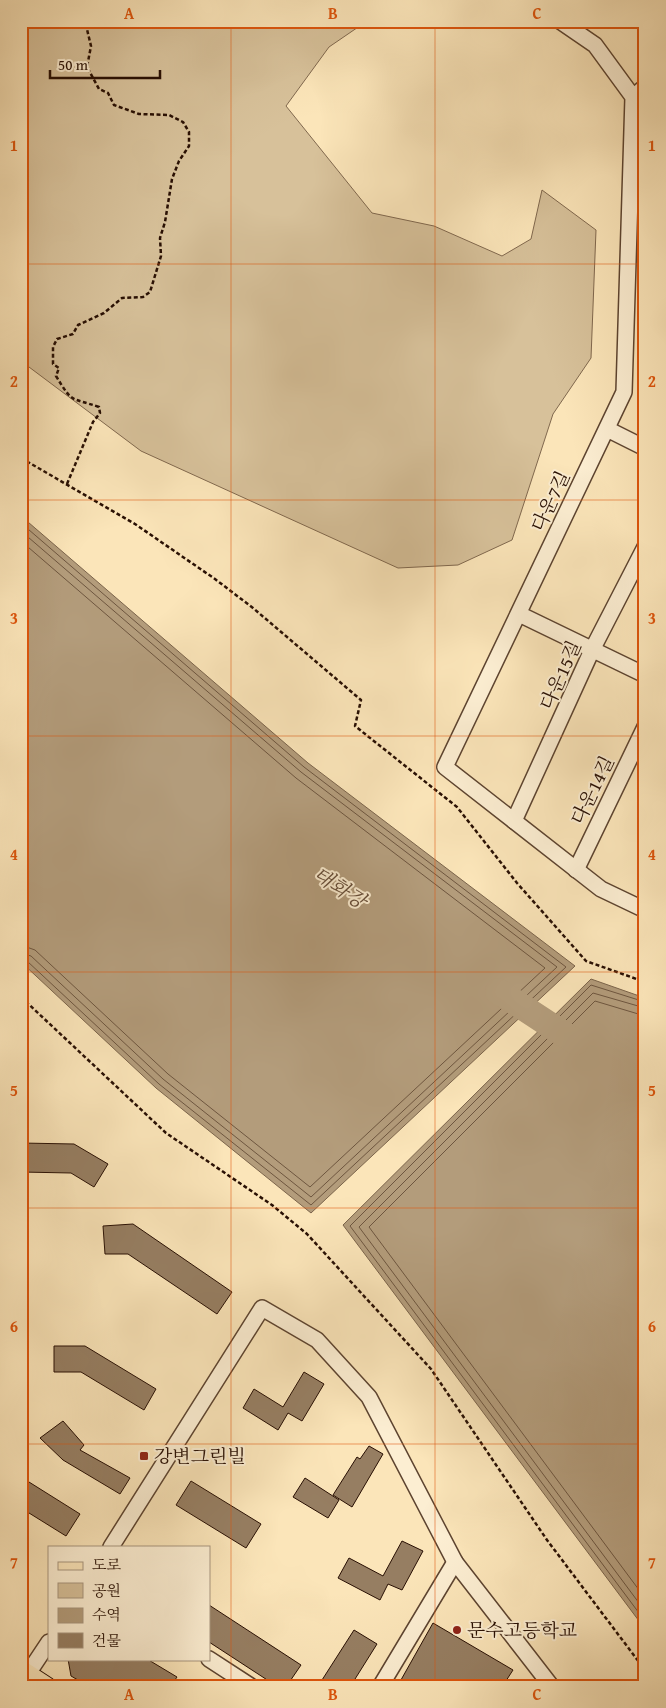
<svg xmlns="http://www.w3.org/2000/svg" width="666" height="1708" font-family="'Gentium Book Plus','Noto Serif KR',serif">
<rect width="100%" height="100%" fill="#fbe5b9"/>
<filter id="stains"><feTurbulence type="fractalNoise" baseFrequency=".004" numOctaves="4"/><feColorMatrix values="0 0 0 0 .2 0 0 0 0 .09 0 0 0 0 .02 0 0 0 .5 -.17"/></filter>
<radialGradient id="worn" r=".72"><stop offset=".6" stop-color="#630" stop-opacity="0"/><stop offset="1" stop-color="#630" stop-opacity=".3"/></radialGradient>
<!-- green -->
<path fill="#d7c19a" stroke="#80684e" d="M 21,21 L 367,21 L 329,47 L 286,106 L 372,213 L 434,226 L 502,256 L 531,239 L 542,190 L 596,230 L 591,358 L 553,414 L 512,540 L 458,565 L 398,568 L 141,451 L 21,361 Z"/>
<!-- water -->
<g fill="#b39c7b" stroke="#7b644b">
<path d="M 21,516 L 308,763 L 575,966 L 311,1213 L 156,1088 L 21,962 Z"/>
<path d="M 591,979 L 645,998 L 645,1629 L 343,1225 Z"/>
</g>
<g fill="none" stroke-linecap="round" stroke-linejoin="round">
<!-- shore -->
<g stroke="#6e563f" stroke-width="1">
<path d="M 21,523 L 304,767 L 566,967 L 311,1205 L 159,1084 L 27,961 L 21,959"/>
<path d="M 21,531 L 301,772 L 557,967 L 311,1197 L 163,1079 L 31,956 L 21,953"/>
<path d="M 21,541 L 296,778 L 545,968 L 310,1187 L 168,1074 L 35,950 L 21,945"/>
<path d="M 645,1002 L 591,985 L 350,1226 L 645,1621"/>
<path d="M 645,1008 L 593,993 L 359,1227 L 645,1611"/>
<path d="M 645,1016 L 595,1001 L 369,1227 L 645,1598"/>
</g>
<!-- river -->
<path stroke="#b39c7b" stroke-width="26" d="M 498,991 L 576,1042"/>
</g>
<!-- building -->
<g fill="#967e62" stroke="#280f03">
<path d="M 21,1143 L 74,1144 L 108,1164 L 94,1187 L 71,1173 L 21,1172 Z"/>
<path d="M 133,1224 L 232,1292 L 217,1314 L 128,1254 L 105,1254 L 103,1226 Z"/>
<path d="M 54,1346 L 85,1346 L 156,1389 L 144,1410 L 81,1372 L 54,1372 Z"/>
<path d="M 304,1372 L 324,1384 L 302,1421 L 288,1413 L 278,1430 L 243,1408 L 254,1389 L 283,1407 Z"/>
<path d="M 63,1421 L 84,1445 L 80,1450 L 130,1478 L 120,1494 L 63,1460 L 40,1438 Z"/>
<path d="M 369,1446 L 383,1454 L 352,1507 L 333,1495 L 357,1457 L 360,1459 Z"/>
<path d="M 21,1477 L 80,1514 L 66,1536 L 21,1508 Z"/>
<path d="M 305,1478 L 339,1500 L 328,1518 L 293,1497 Z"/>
<path d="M 191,1481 L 261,1524 L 246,1548 L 176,1505 Z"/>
<path d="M 402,1541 L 423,1551 L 402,1590 L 388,1584 L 380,1600 L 338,1578 L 349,1558 L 383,1576 Z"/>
<path d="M 209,1605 L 301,1665 L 286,1687 L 278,1687 L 209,1642 Z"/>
<path d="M 433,1623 L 513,1670 L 502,1687 L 397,1687 Z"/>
<path d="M 354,1630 L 377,1644 L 350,1687 L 332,1687 L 322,1680 Z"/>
<path d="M 68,1659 L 147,1659 L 177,1677 L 170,1687 L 90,1687 L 71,1676 Z"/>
</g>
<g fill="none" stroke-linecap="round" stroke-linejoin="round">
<!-- minor casing -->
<g stroke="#5d4430" stroke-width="18">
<g id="minor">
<path d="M 560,21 L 595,45 L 633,97 L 624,392 L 445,767 L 601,889 L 645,910"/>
<path d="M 633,97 L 645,87"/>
<path d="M 607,429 L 645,448"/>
<path d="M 519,614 L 645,675"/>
<path d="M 514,821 L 592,650 L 645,547"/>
<path d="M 576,870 L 645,727"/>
<path d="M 111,1547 L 262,1308 L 317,1340 L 369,1397 L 455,1562 L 552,1687"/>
<path d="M 209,1659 L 252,1687"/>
<path d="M 21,1684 L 49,1642"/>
<path d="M 380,1687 L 455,1562"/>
</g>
</g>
<!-- major casing -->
<g stroke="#280f03" stroke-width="21">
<path id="major" d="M 21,1670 L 47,1687"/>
</g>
<!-- path -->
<g stroke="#280f03" stroke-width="2.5" stroke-dasharray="4 2.5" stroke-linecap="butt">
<path d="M 21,458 L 135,524 L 215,579 L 253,608 L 361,700 L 355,726 L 457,807 L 517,883 L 586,961 L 645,982"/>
<path d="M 67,484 L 93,422 L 100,413 L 99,407 C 70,397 73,404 56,376 L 59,368 L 53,364 L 53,347 L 57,339 L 73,334 L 78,325 L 104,313 L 122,298 L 143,297 L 150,292 L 161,256 L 160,238 L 165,222 L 172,179 L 179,161 L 189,146 L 189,132 L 183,122 L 169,115 L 139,114 L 114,105 L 108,93 L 99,89 L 87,67 L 91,46 L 85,21"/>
<path d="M 21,997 L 166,1133 L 272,1205 L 307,1234 L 431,1369 L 547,1540 L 645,1670"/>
</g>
<!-- minor -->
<use href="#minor" stroke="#fceed2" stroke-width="15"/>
<!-- major -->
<use href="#major" stroke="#fbe5b9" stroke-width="19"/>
</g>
<!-- grid -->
<path fill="none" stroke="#de550c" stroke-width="1" stroke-opacity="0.55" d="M 231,21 L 231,1687M 435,21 L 435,1687M 21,264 L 645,264M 21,500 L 645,500M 21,736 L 645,736M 21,972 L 645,972M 21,1208 L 645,1208M 21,1444 L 645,1444"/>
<!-- markers -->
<g fill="#8f2418" stroke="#fceed2" stroke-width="2">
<rect x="139" y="1451" width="10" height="10" rx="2.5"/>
<circle cx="457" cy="1630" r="5"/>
</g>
<g text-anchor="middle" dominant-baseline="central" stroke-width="4" stroke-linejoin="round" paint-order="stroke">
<!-- street labels -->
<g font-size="19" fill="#280f03" stroke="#fceed2">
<text transform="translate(550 501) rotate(-65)">다운7길</text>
<text transform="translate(560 675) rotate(-66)">다운15길</text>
<text transform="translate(592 790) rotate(-64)">다운14길</text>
</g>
<!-- poi labels -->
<g font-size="19" fill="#280f03" stroke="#fceed2" text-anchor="start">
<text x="154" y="1456">강변그린빌</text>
<text x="467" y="1630">문수고등학교</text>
</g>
<!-- water labels -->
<g font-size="20" font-style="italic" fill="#674e39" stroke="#fceed2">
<text transform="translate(340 887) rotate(33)">태화강</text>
</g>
</g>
<!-- margin -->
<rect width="666" height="1708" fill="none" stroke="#fbe5b9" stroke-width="55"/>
<!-- legend -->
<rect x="48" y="1546" width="162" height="115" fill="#fceed2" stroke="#a7957f"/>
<rect x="58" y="1562" width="25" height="8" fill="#fbe5b9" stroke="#a7957f"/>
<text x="92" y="1570" font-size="15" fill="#280f03">도로</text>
<rect x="58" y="1583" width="25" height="15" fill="#d7c19a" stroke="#a7957f"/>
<text x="92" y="1596" font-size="15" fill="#280f03">공원</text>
<rect x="58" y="1608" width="25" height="15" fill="#b39c7b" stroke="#a7957f"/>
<text x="92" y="1620" font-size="15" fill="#280f03">수역</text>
<rect x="58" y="1633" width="25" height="15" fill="#967e62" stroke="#a7957f"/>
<text x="92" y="1646" font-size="15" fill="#280f03">건물</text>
<!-- scale -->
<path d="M50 70v8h110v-8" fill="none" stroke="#280f03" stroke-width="2.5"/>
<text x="58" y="70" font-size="15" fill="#280f03" stroke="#fceed2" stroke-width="4" paint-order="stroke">50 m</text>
<rect x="28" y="28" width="610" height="1652" fill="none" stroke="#de550c" stroke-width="2"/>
<g font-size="16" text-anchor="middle" font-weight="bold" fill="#de550c">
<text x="129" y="19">A</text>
<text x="333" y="19">B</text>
<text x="537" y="19">C</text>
<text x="14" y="151">1</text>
<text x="652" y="151">1</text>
<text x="14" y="387">2</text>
<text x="652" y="387">2</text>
<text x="14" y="624">3</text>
<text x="652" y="624">3</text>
<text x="14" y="860">4</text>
<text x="652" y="860">4</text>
<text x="14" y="1096">5</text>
<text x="652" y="1096">5</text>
<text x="14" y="1332">6</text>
<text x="652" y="1332">6</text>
<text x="14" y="1568">7</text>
<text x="652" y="1568">7</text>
<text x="129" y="1700">A</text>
<text x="333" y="1700">B</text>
<text x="537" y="1700">C</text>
</g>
<rect width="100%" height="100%" filter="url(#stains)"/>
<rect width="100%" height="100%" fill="url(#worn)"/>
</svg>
